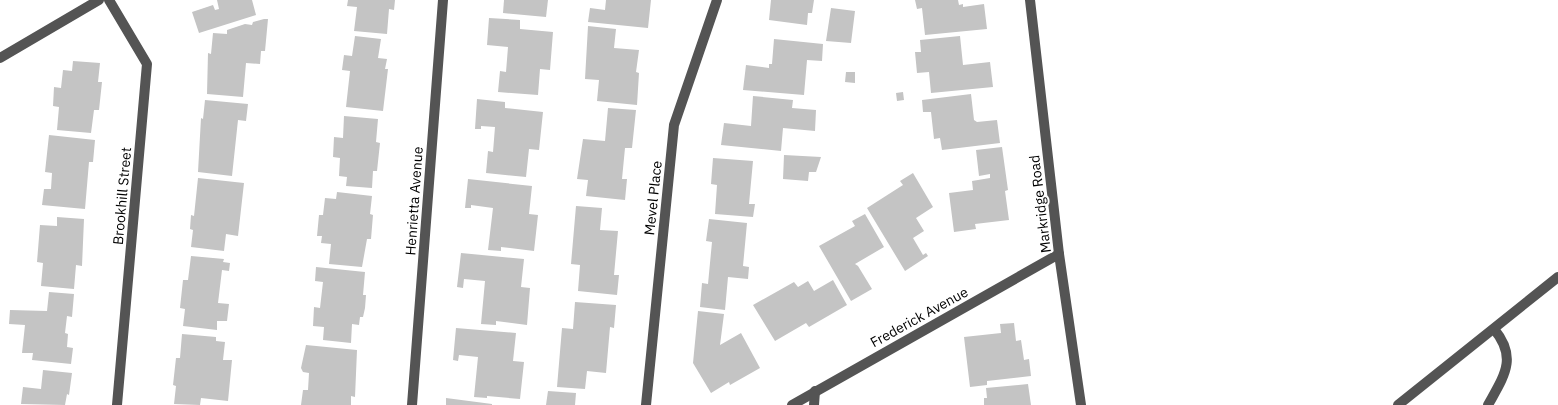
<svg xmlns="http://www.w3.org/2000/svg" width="1558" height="405" font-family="'IBM Plex Sans',sans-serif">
<rect width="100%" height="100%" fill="#fff"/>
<!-- building -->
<g fill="#c4c4c4">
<path d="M 217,0 L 252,0 L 256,15 L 199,33 L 192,12 L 213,5 L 215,10 L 219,9 Z"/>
<path d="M 348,0 L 395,0 L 394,10 L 389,9 L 387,34 L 354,31 L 357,7 L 347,6 Z"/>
<path d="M 504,0 L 548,0 L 546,17 L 503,13 Z"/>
<path d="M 606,0 L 651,0 L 648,28 L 588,22 L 590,8 L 605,10 Z"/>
<path d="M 771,0 L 814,0 L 812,13 L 808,13 L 807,25 L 769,20 Z"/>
<path d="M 915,0 L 958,0 L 959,5 L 963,4 L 963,7 L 984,4 L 987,29 L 925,35 L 922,8 L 917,9 Z"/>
<path d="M 831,8 L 855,11 L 851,43 L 826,41 Z"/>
<path d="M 489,18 L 520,20 L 520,29 L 553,32 L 550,70 L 540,69 L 538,95 L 498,92 L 500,71 L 506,72 L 508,47 L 487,45 Z"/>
<path d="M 264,19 L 268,19 L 265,51 L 261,51 L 260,64 L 246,63 L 243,97 L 207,94 L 208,53 L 211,54 L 213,33 L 227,34 L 227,30 L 245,24 L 252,25 L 253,22 Z"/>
<path d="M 588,26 L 616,29 L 614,48 L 639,50 L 636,72 L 639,73 L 637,105 L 597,101 L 599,80 L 585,79 Z"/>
<path d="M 355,36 L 381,39 L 378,58 L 387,59 L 385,69 L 388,69 L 383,111 L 346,107 L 350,71 L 342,70 L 344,55 L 352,56 Z"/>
<path d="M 960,36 L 963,65 L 990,62 L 993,87 L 931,93 L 929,72 L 917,73 L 915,52 L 921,52 L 920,40 Z"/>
<path d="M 774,39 L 823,44 L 822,61 L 807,60 L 804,95 L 743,90 L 746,65 L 769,68 L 769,64 L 772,64 Z"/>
<path d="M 73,61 L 100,63 L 98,82 L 102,82 L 99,110 L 94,110 L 91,133 L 57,130 L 59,107 L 53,106 L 54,87 L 61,88 L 63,70 L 72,71 Z"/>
<path d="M 846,72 L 855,72 L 855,83 L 845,82 Z"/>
<path d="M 903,92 L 904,100 L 897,101 L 896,93 Z"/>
<path d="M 971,94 L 974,120 L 977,122 L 997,120 L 1000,143 L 942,150 L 940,138 L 934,139 L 931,112 L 923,112 L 922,100 Z"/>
<path d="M 753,96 L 793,100 L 792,108 L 816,110 L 815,131 L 783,128 L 781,151 L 721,145 L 724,123 L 751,126 Z"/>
<path d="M 477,99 L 505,102 L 505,108 L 543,112 L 539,150 L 529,149 L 526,177 L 486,173 L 488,151 L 493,152 L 495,127 L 481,126 L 481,129 L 475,129 Z"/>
<path d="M 205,100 L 248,104 L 246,121 L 238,120 L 232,176 L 198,172 L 201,118 L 203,119 Z"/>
<path d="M 608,108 L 636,110 L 632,148 L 625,148 L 622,179 L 627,179 L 625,200 L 586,196 L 588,180 L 577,179 L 583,139 L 605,141 Z"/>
<path d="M 344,116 L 378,119 L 376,142 L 380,143 L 377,171 L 373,171 L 372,188 L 346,186 L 347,177 L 339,176 L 340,158 L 333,157 L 334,137 L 343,138 Z"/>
<path d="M 49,135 L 95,140 L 93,162 L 89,162 L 85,209 L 42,205 L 44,189 L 51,189 L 52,173 L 45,172 Z"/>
<path d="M 1002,147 L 1008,190 L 1005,191 L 1009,220 L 975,224 L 976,229 L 954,232 L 949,193 L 973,190 L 972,181 L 990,178 L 990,174 L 979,176 L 976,150 Z"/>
<path d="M 784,155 L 821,157 L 816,172 L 809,172 L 808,181 L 783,179 Z"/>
<path d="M 713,158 L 753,161 L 749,204 L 755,204 L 753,217 L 715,214 L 717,185 L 711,184 Z"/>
<path d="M 913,173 L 933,207 L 916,218 L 924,231 L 913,238 L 923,255 L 926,253 L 928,256 L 905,271 L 867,208 L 903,185 L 900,181 Z"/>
<path d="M 198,178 L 244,183 L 238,236 L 226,234 L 224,251 L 191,247 L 193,230 L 190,229 L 191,215 L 194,216 Z"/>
<path d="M 468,179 L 532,186 L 529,214 L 538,215 L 534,251 L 501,247 L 501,251 L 488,250 L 493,208 L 471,205 L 471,208 L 465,208 Z"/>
<path d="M 337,192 L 372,196 L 370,214 L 373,215 L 371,239 L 367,239 L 362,267 L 329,264 L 331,244 L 321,243 L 322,236 L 317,236 L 319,215 L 323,215 L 325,198 L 336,199 Z"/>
<path d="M 576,206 L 602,208 L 600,230 L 618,231 L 614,275 L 619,275 L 617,295 L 578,291 L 580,265 L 571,264 Z"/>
<path d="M 865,214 L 884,247 L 855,264 L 858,266 L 872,289 L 851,301 L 819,246 L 855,226 L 852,221 Z"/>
<path d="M 57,217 L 84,219 L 82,266 L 76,265 L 74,289 L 41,286 L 43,263 L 37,262 L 40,225 L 57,226 Z"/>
<path d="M 709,219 L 747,223 L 743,266 L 749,267 L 748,279 L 728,277 L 725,310 L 700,307 L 702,283 L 708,284 L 712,242 L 706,241 Z"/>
<path d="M 461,253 L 524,259 L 521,287 L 530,288 L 527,325 L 496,321 L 496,325 L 481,324 L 485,281 L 464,279 L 463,288 L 457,287 Z"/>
<path d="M 191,256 L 224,259 L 223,262 L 230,263 L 229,271 L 222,270 L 218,303 L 229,304 L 227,321 L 217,321 L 217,330 L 183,326 L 185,309 L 180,308 L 183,280 L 188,280 Z"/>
<path d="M 316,267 L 365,272 L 363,295 L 366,295 L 365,308 L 363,317 L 360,317 L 359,325 L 352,324 L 351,343 L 323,340 L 324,327 L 313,326 L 314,307 L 320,308 L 323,282 L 315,281 Z"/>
<path d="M 833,280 L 847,305 L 809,327 L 806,323 L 775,341 L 753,305 L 794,282 L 798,287 L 808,281 L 814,291 Z"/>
<path d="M 49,292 L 74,294 L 72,317 L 67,316 L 65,333 L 68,334 L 67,347 L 73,348 L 71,364 L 32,360 L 33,353 L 22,353 L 25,325 L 9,324 L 10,310 L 47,311 Z"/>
<path d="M 575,302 L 616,305 L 614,328 L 610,327 L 606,373 L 587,371 L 585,389 L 557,387 L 562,328 L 573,329 Z"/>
<path d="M 698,311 L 724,314 L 720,345 L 741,333 L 760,368 L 730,385 L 729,382 L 711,393 L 693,363 Z"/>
<path d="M 1014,323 L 1016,341 L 1021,340 L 1024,360 L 1029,359 L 1031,376 L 987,381 L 987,385 L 970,387 L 964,337 L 1001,333 L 1000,324 Z"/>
<path d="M 456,328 L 516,333 L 513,361 L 524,362 L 520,399 L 487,396 L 487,398 L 474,397 L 478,357 L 459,355 L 458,361 L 453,360 Z"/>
<path d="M 182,334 L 216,337 L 216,341 L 225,342 L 223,360 L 232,360 L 228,401 L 201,398 L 200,405 L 174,404 L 176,386 L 173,385 L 176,358 L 180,358 Z"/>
<path d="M 306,345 L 357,350 L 355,397 L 351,396 L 351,405 L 301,405 L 303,390 L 308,390 L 309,373 L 303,372 L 301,368 Z"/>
<path d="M 43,370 L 72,373 L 69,395 L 67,394 L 65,405 L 21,404 L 23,387 L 41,389 Z"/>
<path d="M 1028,384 L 1031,405 L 984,405 L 984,398 L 987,398 L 986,388 Z"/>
<path d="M 548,391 L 576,393 L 575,405 L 546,405 Z"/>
<path d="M 446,398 L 492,404 L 492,405 L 446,405 Z"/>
</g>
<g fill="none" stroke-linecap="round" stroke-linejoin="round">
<!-- service -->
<path stroke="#545454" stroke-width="10" d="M 1488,405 C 1504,376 1518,358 1494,329"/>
<!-- minor -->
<g stroke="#545454" stroke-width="10">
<path d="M 109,0 L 147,64 L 117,405"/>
<path d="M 1030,0 L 1059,254 L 1081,405"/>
<path d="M 412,405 L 443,0"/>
<path d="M 646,405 L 674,125 L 717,0"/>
<path d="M 792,405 L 1059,254"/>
<path d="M 814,405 L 815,391"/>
<path d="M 1398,405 L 1558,277"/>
</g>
<!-- tertiary -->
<path stroke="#545454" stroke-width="10" d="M 0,58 L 99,0"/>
</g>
<g text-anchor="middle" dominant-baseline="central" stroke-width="4" stroke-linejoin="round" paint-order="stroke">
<!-- street labels -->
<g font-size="14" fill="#000" stroke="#fff">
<text transform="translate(122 196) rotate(-85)">Brookhill Street</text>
<text transform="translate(653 198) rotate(-84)">Mevel Place</text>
<text transform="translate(414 201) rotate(-86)">Henrietta Avenue</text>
<text transform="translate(1040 204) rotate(-97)">Markridge Road</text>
<text transform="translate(919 317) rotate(-29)">Frederick Avenue</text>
</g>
</g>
</svg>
